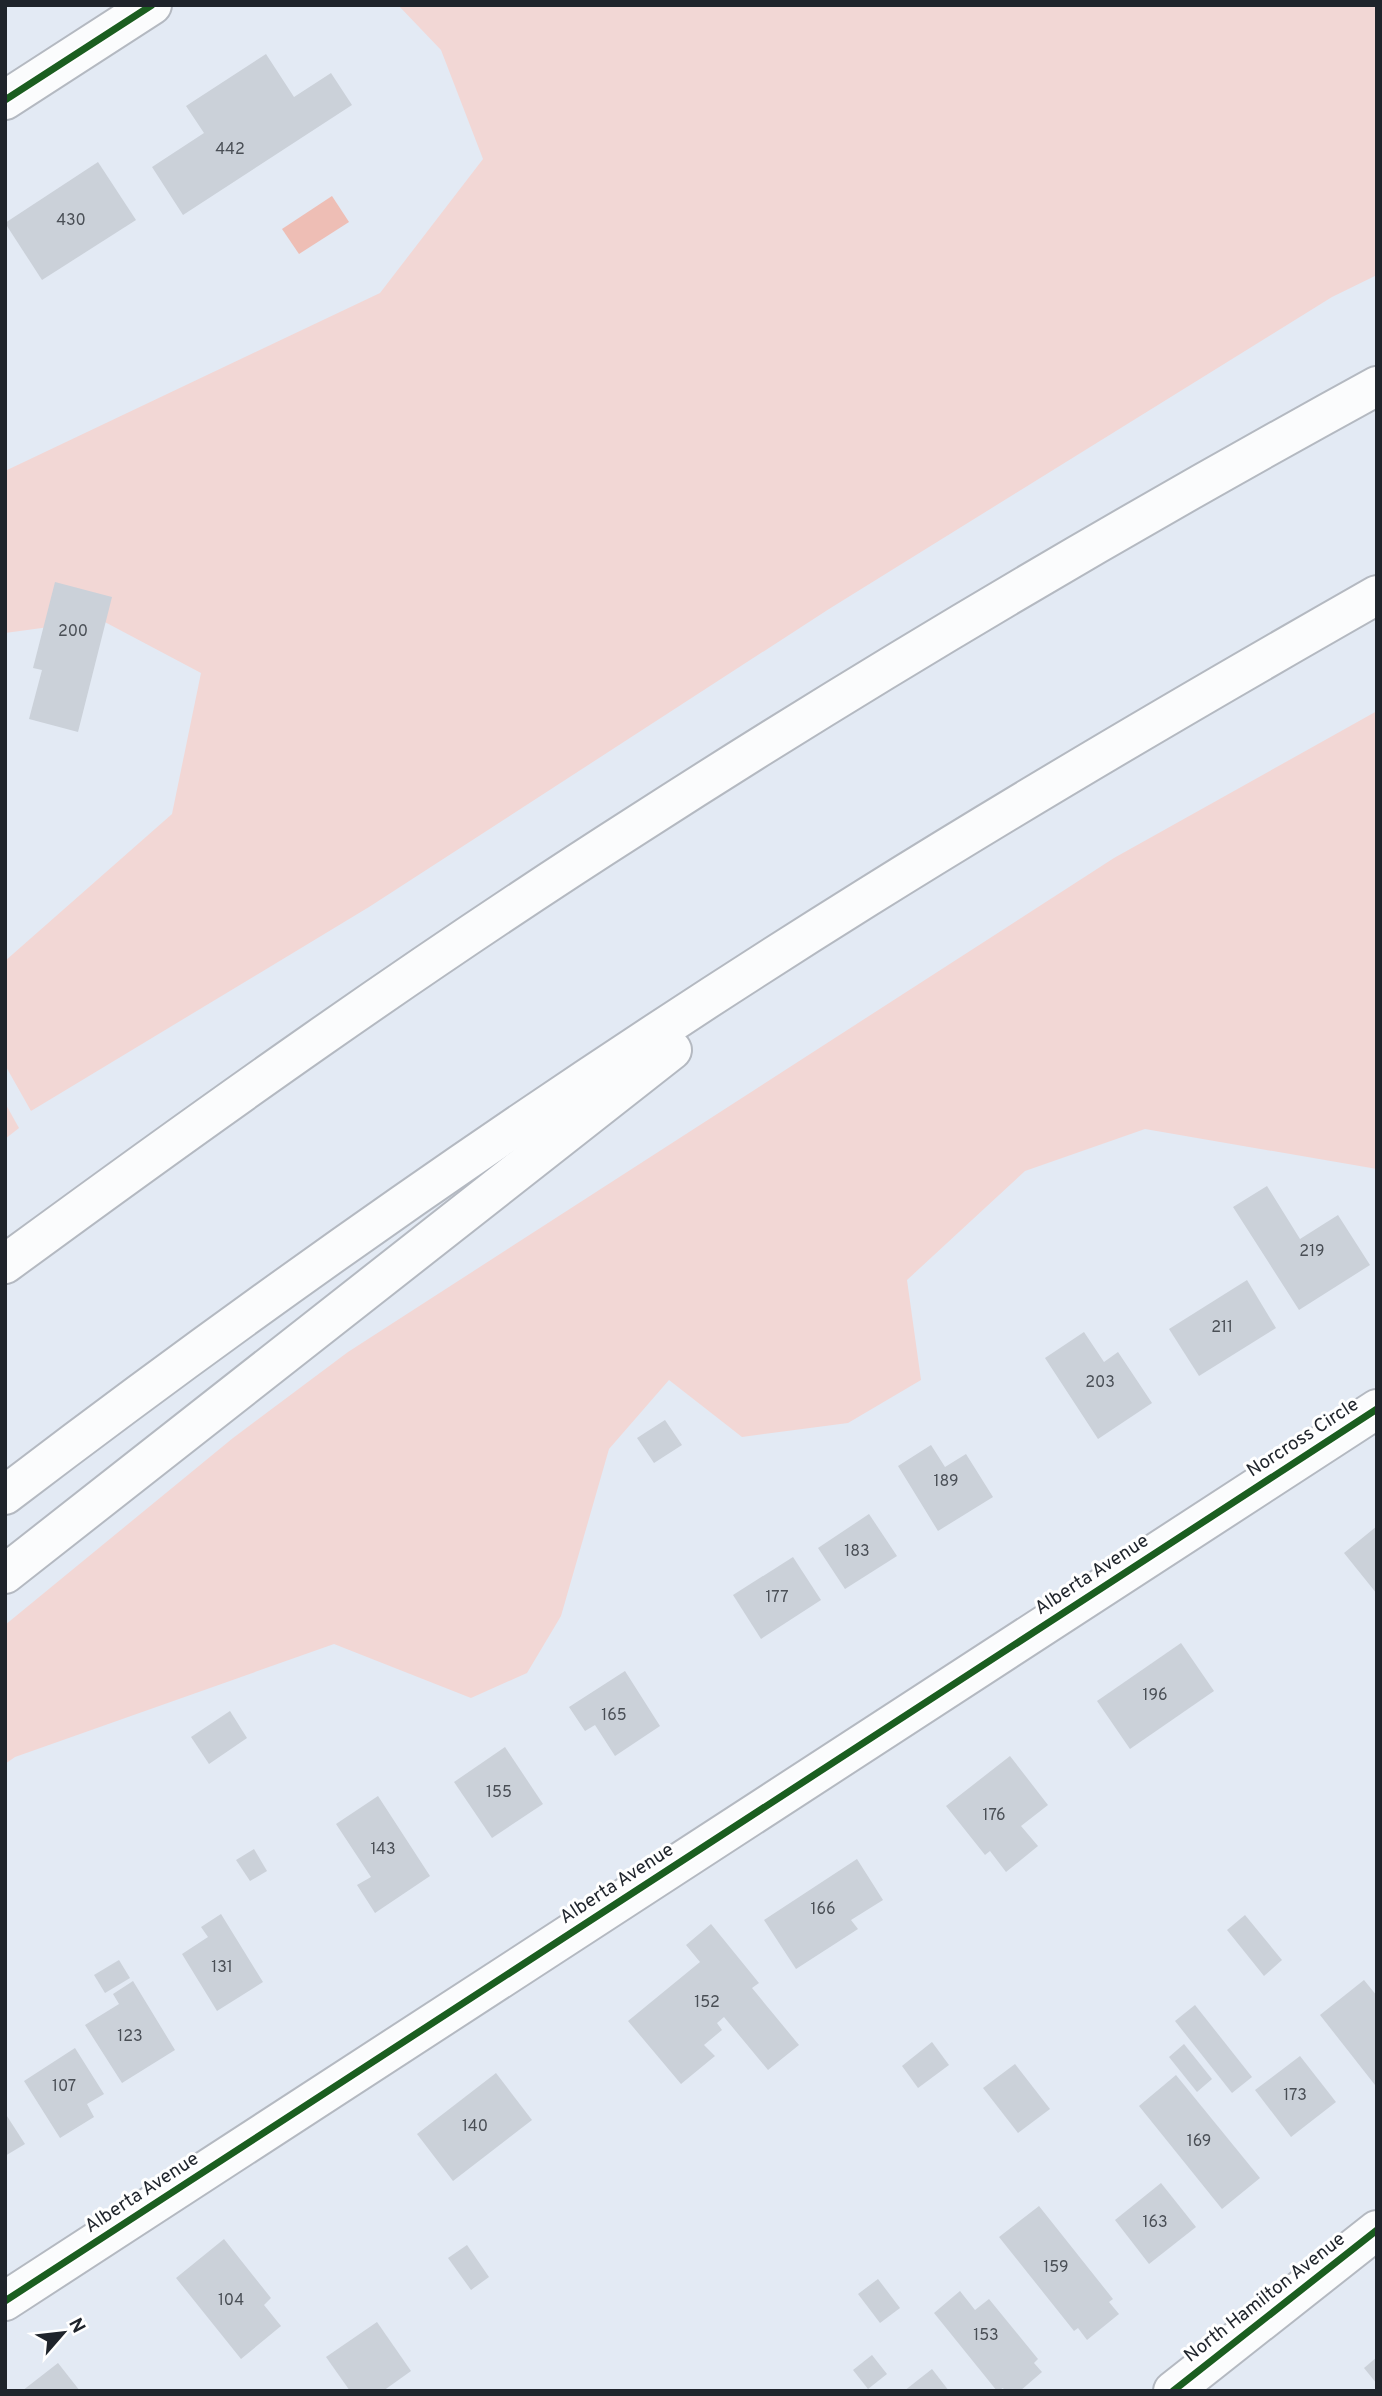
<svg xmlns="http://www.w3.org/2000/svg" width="1382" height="2396" font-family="Overpass,sans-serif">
<rect width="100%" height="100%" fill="#e3eaf4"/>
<!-- green -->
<g fill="#f2d7d5">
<path d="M 398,5 L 1377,5 L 1377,275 L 1332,297 L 829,609 L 369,907 L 31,1111 L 5,1065 L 5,961 L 172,814 L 201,673 L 101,620 L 5,633 L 5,471 L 380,293 L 483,159 L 441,50 Z"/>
<path d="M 1377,711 L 1377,1169 L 1145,1129 L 1025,1171 L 907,1280 L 921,1380 L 848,1423 L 742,1437 L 669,1380 L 609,1449 L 561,1616 L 527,1673 L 471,1698 L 334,1644 L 15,1757 L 5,1764 L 5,1625 L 233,1438 L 348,1352 L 1114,858 Z"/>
<path d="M 5,1103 L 19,1128 L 5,1139 Z"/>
</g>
<!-- water -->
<path fill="#eebeb5" d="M 332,196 L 349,222 L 299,254 L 282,229 Z"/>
<!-- building -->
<g fill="#cbd1d9">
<path d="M 266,54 L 294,97 L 331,73 L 352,105 L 183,215 L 152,167 L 204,133 L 186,106 Z"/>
<path d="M 98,162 L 136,220 L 42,280 L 5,223 Z"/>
<path d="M 55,582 L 112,597 L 78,732 L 29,719 L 42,670 L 33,668 Z"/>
<path d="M 1267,1186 L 1300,1239 L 1338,1215 L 1370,1265 L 1299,1310 L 1233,1207 Z"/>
<path d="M 1247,1280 L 1276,1328 L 1199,1376 L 1169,1329 Z"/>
<path d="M 1084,1332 L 1104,1362 L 1118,1352 L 1152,1403 L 1098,1439 L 1045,1358 Z"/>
<path d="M 665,1420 L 682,1445 L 654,1463 L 637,1438 Z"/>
<path d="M 931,1445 L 945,1467 L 966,1454 L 993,1497 L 938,1531 L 898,1466 Z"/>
<path d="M 869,1514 L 897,1556 L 845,1589 L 818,1548 Z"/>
<path d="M 1377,1526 L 1377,1594 L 1344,1553 Z"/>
<path d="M 793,1557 L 821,1600 L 761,1639 L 733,1595 Z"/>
<path d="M 1181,1643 L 1214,1691 L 1130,1749 L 1097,1701 Z"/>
<path d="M 625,1671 L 660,1726 L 615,1756 L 595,1725 L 585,1731 L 569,1707 Z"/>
<path d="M 230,1711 L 247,1738 L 209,1764 L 191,1737 Z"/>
<path d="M 505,1747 L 543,1804 L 492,1838 L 454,1782 Z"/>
<path d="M 1010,1756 L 1048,1805 L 1021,1826 L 1038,1846 L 1006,1872 L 990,1851 L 985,1855 L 946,1806 Z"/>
<path d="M 378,1796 L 430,1876 L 375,1913 L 357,1885 L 371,1877 L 336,1824 Z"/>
<path d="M 254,1849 L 267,1871 L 250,1881 L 236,1860 Z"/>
<path d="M 857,1859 L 883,1900 L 851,1920 L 858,1929 L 796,1969 L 764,1920 Z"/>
<path d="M 221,1914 L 263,1982 L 217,2011 L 182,1954 L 208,1937 L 201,1927 Z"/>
<path d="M 1245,1915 L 1282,1960 L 1264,1976 L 1227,1930 Z"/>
<path d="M 711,1924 L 759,1983 L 752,1988 L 799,2045 L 768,2070 L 724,2017 L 717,2023 L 722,2030 L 704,2045 L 715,2056 L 681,2084 L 628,2021 L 700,1962 L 686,1945 Z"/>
<path d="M 119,1960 L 130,1978 L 105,1993 L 94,1975 Z"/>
<path d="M 1364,1980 L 1377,1996 L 1375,2085 L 1320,2015 Z"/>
<path d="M 133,1981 L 175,2050 L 122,2083 L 85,2025 L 119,2004 L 113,1994 Z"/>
<path d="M 1195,2005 L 1252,2077 L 1232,2093 L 1175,2021 Z"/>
<path d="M 932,2042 L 949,2065 L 918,2088 L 902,2066 Z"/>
<path d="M 1184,2044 L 1212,2079 L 1197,2092 L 1169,2057 Z"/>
<path d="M 75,2048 L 104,2094 L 87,2104 L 94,2117 L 60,2138 L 24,2081 Z"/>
<path d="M 1300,2056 L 1336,2102 L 1291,2137 L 1255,2090 Z"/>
<path d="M 1015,2064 L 1050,2109 L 1018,2133 L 983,2088 Z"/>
<path d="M 496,2073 L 532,2120 L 453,2181 L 417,2134 Z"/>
<path d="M 1176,2075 L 1260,2178 L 1222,2209 L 1139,2106 Z"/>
<path d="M 5,2113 L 25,2144 L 5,2156 Z"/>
<path d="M 1161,2183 L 1196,2227 L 1149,2264 L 1115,2220 Z"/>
<path d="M 1039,2206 L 1113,2299 L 1109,2302 L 1119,2314 L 1087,2340 L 1078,2328 L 1074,2331 L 999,2237 Z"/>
<path d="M 224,2239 L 271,2298 L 264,2305 L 281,2326 L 241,2359 L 176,2278 Z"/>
<path d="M 467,2245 L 489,2277 L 471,2290 L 448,2258 Z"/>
<path d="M 878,2279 L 900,2308 L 880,2323 L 858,2294 Z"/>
<path d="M 960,2291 L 975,2310 L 989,2299 L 1038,2359 L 1034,2363 L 1042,2372 L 1020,2391 L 1005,2391 L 1003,2388 L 997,2391 L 934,2313 Z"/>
<path d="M 377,2322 L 411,2371 L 383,2391 L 350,2391 L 326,2357 Z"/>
<path d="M 872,2355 L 887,2374 L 868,2389 L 853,2370 Z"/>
<path d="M 1377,2357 L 1377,2384 L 1364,2368 Z"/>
<path d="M 58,2363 L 80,2391 L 22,2391 Z"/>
<path d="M 932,2369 L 949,2391 L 904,2391 Z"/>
</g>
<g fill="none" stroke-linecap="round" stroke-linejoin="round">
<!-- street casing -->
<g stroke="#b4b9c1" stroke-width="42">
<g id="street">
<path d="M 5,100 L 152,5"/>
<path d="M 5,2301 L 1377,1409"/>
<path d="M 1173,2391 L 1377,2230"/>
</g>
</g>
<!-- highway casing -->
<g stroke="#b4b9c1" stroke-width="42">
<g id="highway">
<path d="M 5,1264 C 212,1112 421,963 637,825 C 879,669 1125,524 1377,386"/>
<path d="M 5,1495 C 283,1283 570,1083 866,898 C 1034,793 1205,693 1377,595"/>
<path d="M 5,1574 L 672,1050"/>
</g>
</g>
<!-- street -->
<use href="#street" stroke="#fbfcfd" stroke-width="38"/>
<!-- highway -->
<use href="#highway" stroke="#fbfcfd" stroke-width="38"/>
<!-- cycleway casing -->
<g stroke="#fff" stroke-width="11">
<g id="cycleway">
<path d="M 5,100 L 152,5"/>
<path d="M 5,2301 L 1377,1409"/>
<path d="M 1173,2391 L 1377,2230"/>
</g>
</g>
<!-- cycleway -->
<use href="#cycleway" stroke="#1b5e20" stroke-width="7"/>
</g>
<g text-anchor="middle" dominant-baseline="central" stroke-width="6" stroke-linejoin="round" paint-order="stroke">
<!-- number labels -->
<g font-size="16" fill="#4a4f56">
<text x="230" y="150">442</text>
<text x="71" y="221">430</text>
<text x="73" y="632">200</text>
<text x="1312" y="1252">219</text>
<text x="1222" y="1328">211</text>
<text x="1100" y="1383">203</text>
<text x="946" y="1482">189</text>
<text x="857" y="1552">183</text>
<text x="777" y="1598">177</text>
<text x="1155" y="1696">196</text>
<text x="614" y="1716">165</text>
<text x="499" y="1793">155</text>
<text x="994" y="1816">176</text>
<text x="383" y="1850">143</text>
<text x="823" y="1910">166</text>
<text x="222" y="1968">131</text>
<text x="707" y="2003">152</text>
<text x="130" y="2037">123</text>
<text x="64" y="2087">107</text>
<text x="1295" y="2096">173</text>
<text x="475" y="2127">140</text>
<text x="1199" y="2142">169</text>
<text x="1155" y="2223">163</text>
<text x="1056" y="2268">159</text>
<text x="231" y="2301">104</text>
<text x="986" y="2336">153</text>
</g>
<!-- street labels -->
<g font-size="19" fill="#1f242b" stroke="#fff">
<text transform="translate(1303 1438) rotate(-33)">Norcross Circle</text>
<text transform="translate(1092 1575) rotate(-33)">Alberta Avenue</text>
<text transform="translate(617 1884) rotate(-33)">Alberta Avenue</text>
<text transform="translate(142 2193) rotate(-33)">Alberta Avenue</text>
<text transform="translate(1265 2298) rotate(-38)">North Hamilton Avenue</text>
</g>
</g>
<!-- border -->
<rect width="1382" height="2396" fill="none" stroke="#1f242b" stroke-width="14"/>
<!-- north arrow -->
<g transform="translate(63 2333) rotate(62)" stroke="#ffffff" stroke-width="5" paint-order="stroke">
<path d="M0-5L12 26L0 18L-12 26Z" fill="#1f242b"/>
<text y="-10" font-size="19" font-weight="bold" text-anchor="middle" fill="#1f242b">N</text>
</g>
</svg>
